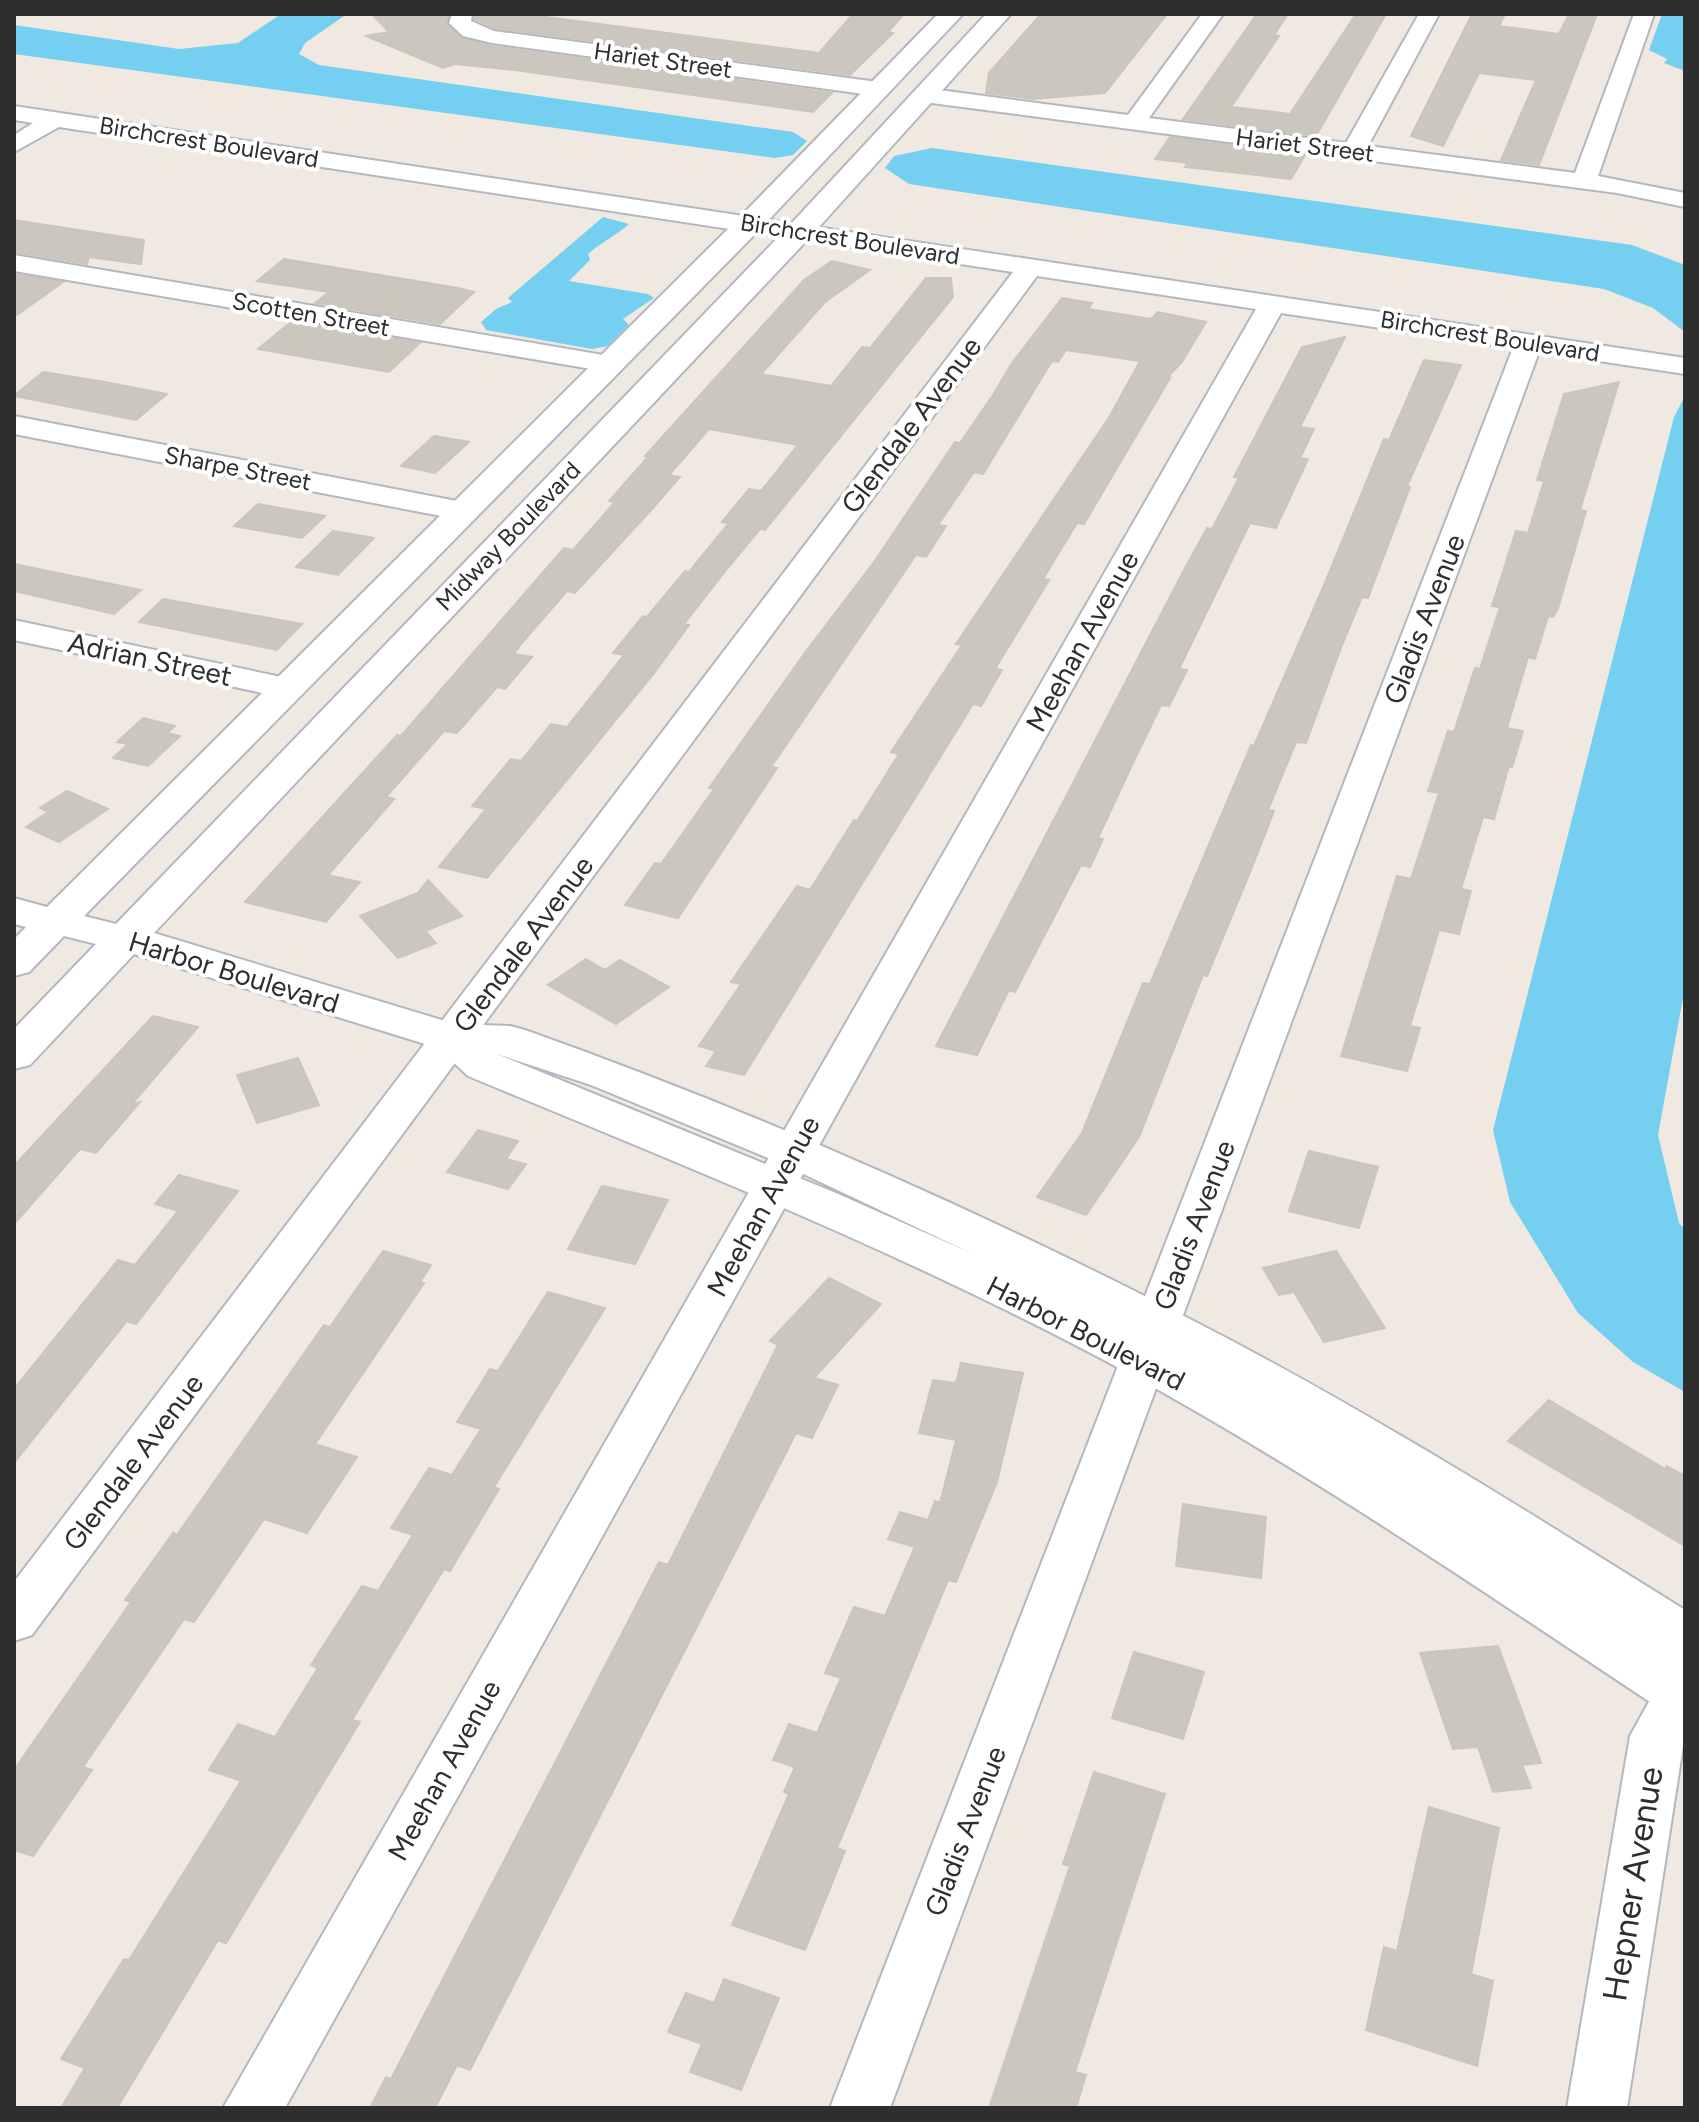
<svg xmlns="http://www.w3.org/2000/svg" width="1699" height="2122" font-family="Figtree,sans-serif">
<rect width="100%" height="100%" fill="#efe9e1"/>
<!-- water -->
<g fill="#75cff0">
<path d="M 281,14 L 347,14 L 305,43 L 299,54 L 319,65 L 793,132 L 807,141 L 793,155 L 775,158 L 14,54 L 14,25 L 179,49 L 238,43 Z"/>
<path d="M 1662,14 L 1685,14 L 1685,71 L 1664,63 L 1667,59 L 1649,50 Z"/>
<path d="M 932,148 L 1632,245 L 1685,265 L 1685,332 L 1653,308 L 1604,289 L 909,184 L 885,168 L 894,156 Z"/>
<path d="M 603,217 L 629,224 C 616,236 601,242 588,254 L 590,260 L 569,281 L 648,294 L 654,298 L 623,319 L 629,325 L 608,346 L 592,349 L 486,330 L 481,322 L 496,309 L 512,302 L 508,298 Z"/>
<path d="M 1685,396 L 1685,987 L 1658,1135 L 1679,1223 L 1685,1229 L 1685,1392 L 1633,1362 L 1578,1313 L 1510,1202 L 1493,1130 L 1674,417 Z"/>
</g>
<!-- building -->
<g fill="#cbc7bf" stroke="#cbc5ba" stroke-width="2">
<path d="M 372,14 L 449,14 L 447,25 L 461,38 L 491,46 L 832,93 L 813,112 L 515,70 L 455,64 L 443,68 L 366,36 L 389,32 Z"/>
<path d="M 475,14 L 524,14 L 819,53 L 853,14 L 904,14 L 888,32 L 893,33 L 850,75 L 495,28 L 474,19 Z"/>
<path d="M 1041,14 L 1167,14 L 1105,93 L 1033,99 L 986,93 L 989,73 Z"/>
<path d="M 1257,14 L 1288,14 L 1274,35 L 1279,36 L 1231,107 L 1290,114 L 1356,14 L 1386,14 L 1316,136 L 1183,119 Z"/>
<path d="M 1472,14 L 1505,14 L 1499,26 L 1559,34 L 1569,14 L 1597,14 L 1539,165 L 1501,160 L 1536,80 L 1479,73 L 1443,146 L 1411,136 Z"/>
<path d="M 1170,137 L 1305,155 L 1291,179 L 1185,167 L 1188,163 L 1155,159 Z"/>
<path d="M 14,220 L 144,240 L 141,264 L 89,257 L 87,264 L 14,252 Z"/>
<path d="M 284,259 L 458,288 L 474,292 L 440,324 L 315,303 L 329,292 L 257,281 Z"/>
<path d="M 832,261 L 870,270 L 825,302 L 761,374 L 831,386 L 862,347 L 870,348 L 926,278 L 951,278 L 953,297 L 765,530 L 760,529 L 727,569 L 684,624 L 689,625 L 655,672 L 487,878 L 439,867 L 486,809 L 472,806 L 511,759 L 521,761 L 551,724 L 567,727 L 624,655 L 613,653 L 643,616 L 647,617 L 685,571 L 689,572 L 729,523 L 722,522 L 749,489 L 761,491 L 798,445 L 709,429 L 669,475 L 680,477 L 652,509 L 575,593 L 567,591 L 521,644 L 514,654 L 532,657 L 505,689 L 497,687 L 457,733 L 444,731 L 386,797 L 394,799 L 328,875 L 360,882 L 326,922 L 245,902 L 397,735 L 401,736 L 564,548 L 573,550 L 615,502 L 609,501 L 648,457 L 645,456 L 804,280 Z"/>
<path d="M 14,274 L 63,282 L 14,317 Z"/>
<path d="M 1062,298 L 1092,303 L 1088,309 L 1151,319 L 1158,312 L 1206,322 L 1182,362 L 1166,379 L 1170,378 L 1084,524 L 1077,523 L 1043,579 L 1049,580 L 995,669 L 1002,670 L 981,706 L 973,704 L 744,1075 L 706,1066 L 716,1051 L 699,1046 L 741,984 L 731,982 L 797,886 L 810,890 L 854,820 L 857,821 L 899,754 L 891,752 L 962,645 L 956,644 L 1110,416 L 1140,361 L 1066,350 L 1058,362 L 1052,361 L 983,474 L 974,472 L 938,525 L 946,526 L 926,557 L 916,555 L 771,767 L 777,768 L 678,918 L 625,905 L 655,863 L 661,864 L 714,789 L 709,788 L 804,654 L 874,562 L 955,442 L 960,443 L 993,395 L 1012,363 Z"/>
<path d="M 292,321 L 420,343 L 389,372 L 258,349 Z"/>
<path d="M 1345,337 L 1300,427 L 1314,429 L 1300,458 L 1308,459 L 1276,528 L 1250,523 L 1179,669 L 1187,670 L 1169,706 L 1161,705 L 1131,767 L 1098,838 L 1103,839 L 1090,867 L 1081,865 L 1015,992 L 1009,990 L 977,1055 L 936,1046 L 1184,570 L 1207,528 L 1212,529 L 1239,478 L 1234,477 L 1302,347 Z"/>
<path d="M 1424,360 L 1461,365 L 1407,486 L 1410,487 L 1368,598 L 1362,597 L 1342,645 L 1306,743 L 1296,742 L 1268,810 L 1274,811 L 1251,870 L 1207,976 L 1203,975 L 1139,1137 L 1086,1215 L 1037,1197 L 1082,1133 L 1143,983 L 1150,984 L 1251,745 L 1254,746 L 1322,590 L 1384,439 L 1389,440 Z"/>
<path d="M 43,372 L 105,382 L 167,394 L 136,420 L 14,396 Z"/>
<path d="M 1619,382 L 1580,510 L 1586,511 L 1558,608 L 1553,617 L 1548,616 L 1535,659 L 1528,657 L 1507,728 L 1523,731 L 1512,767 L 1509,766 L 1494,819 L 1483,817 L 1461,889 L 1471,891 L 1459,934 L 1439,930 L 1410,1026 L 1420,1028 L 1407,1071 L 1341,1056 L 1397,876 L 1411,879 L 1439,793 L 1428,791 L 1448,731 L 1454,732 L 1475,668 L 1480,669 L 1500,607 L 1492,606 L 1516,531 L 1528,533 L 1544,481 L 1537,480 L 1564,394 Z"/>
<path d="M 434,436 L 469,442 L 435,473 L 401,466 Z"/>
<path d="M 258,504 L 325,516 L 302,538 L 234,526 Z"/>
<path d="M 333,531 L 374,538 L 338,575 L 296,567 Z"/>
<path d="M 14,564 L 141,590 L 114,614 L 14,591 Z"/>
<path d="M 163,599 L 302,624 L 277,650 L 139,622 Z"/>
<path d="M 143,718 L 175,726 L 167,733 L 180,736 L 148,766 L 113,758 L 128,744 L 117,742 Z"/>
<path d="M 67,791 L 108,809 L 59,842 L 26,827 L 48,812 L 40,808 Z"/>
<path d="M 428,880 L 462,916 L 425,931 L 436,943 L 398,958 L 360,916 L 418,893 Z"/>
<path d="M 586,959 L 605,970 L 620,960 L 669,987 L 616,1024 L 548,985 Z"/>
<path d="M 153,1016 L 198,1027 L 131,1105 L 140,1102 L 96,1153 L 80,1149 L 14,1224 L 14,1166 Z"/>
<path d="M 298,1058 L 319,1105 L 257,1123 L 237,1075 Z"/>
<path d="M 478,1130 L 518,1141 L 506,1159 L 526,1164 L 508,1189 L 447,1172 Z"/>
<path d="M 1309,1151 L 1378,1167 L 1359,1228 L 1289,1211 Z"/>
<path d="M 179,1175 L 238,1191 L 136,1324 L 127,1321 L 14,1463 L 14,1389 L 118,1260 L 135,1265 L 178,1211 L 155,1204 Z"/>
<path d="M 602,1186 L 668,1200 L 635,1264 L 568,1249 Z"/>
<path d="M 383,1251 L 431,1265 L 420,1282 L 424,1283 L 315,1444 L 357,1457 L 307,1533 L 264,1519 L 194,1622 L 184,1619 L 83,1767 L 92,1770 L 33,1856 L 14,1850 L 14,1770 L 131,1602 L 125,1600 L 173,1533 L 177,1535 L 324,1325 L 330,1327 Z"/>
<path d="M 1336,1251 L 1385,1328 L 1324,1342 L 1294,1292 L 1279,1295 L 1263,1268 Z"/>
<path d="M 829,1278 L 881,1304 L 814,1378 L 838,1385 L 812,1438 L 796,1433 L 470,2070 L 457,2065 L 435,2108 L 370,2108 L 386,2077 L 391,2079 L 659,1562 L 668,1565 L 778,1345 L 770,1341 Z"/>
<path d="M 548,1292 L 605,1308 L 494,1487 L 499,1489 L 450,1571 L 444,1569 L 352,1720 L 360,1722 L 226,1943 L 218,1940 L 117,2108 L 61,2108 L 85,2068 L 61,2059 L 124,1959 L 129,1960 L 241,1781 L 209,1770 L 238,1724 L 275,1737 L 318,1668 L 311,1665 L 362,1586 L 378,1591 L 413,1535 L 391,1528 L 429,1468 L 452,1475 L 481,1429 L 457,1422 L 490,1369 L 498,1371 Z"/>
<path d="M 961,1363 L 1023,1373 L 997,1482 L 956,1582 L 948,1580 L 837,1848 L 845,1851 L 805,1950 L 732,1925 L 789,1794 L 784,1792 L 795,1767 L 773,1760 L 789,1724 L 817,1733 L 841,1678 L 825,1673 L 854,1607 L 885,1616 L 915,1547 L 888,1539 L 900,1512 L 928,1520 L 935,1501 L 940,1503 L 956,1440 L 919,1433 L 933,1380 L 956,1383 Z"/>
<path d="M 1549,1400 L 1665,1469 L 1667,1466 L 1685,1476 L 1685,1546 L 1508,1441 Z"/>
<path d="M 1183,1504 L 1266,1517 L 1261,1578 L 1176,1566 Z"/>
<path d="M 1498,1646 L 1541,1763 L 1522,1765 L 1531,1788 L 1493,1792 L 1478,1747 L 1453,1749 L 1420,1653 Z"/>
<path d="M 1134,1652 L 1204,1672 L 1183,1739 L 1112,1718 Z"/>
<path d="M 1094,1772 L 1165,1794 L 1075,2072 L 1086,2075 L 1076,2108 L 989,2108 L 1070,1866 L 1063,1864 Z"/>
<path d="M 1429,1807 L 1499,1828 L 1471,1974 L 1493,1981 L 1477,2066 L 1366,2030 L 1384,1947 L 1397,1951 Z"/>
<path d="M 724,1979 L 779,1998 L 741,2090 L 690,2072 L 702,2044 L 668,2032 L 686,1993 L 714,2003 Z"/>
</g>
<g fill="none" stroke-linecap="round" stroke-linejoin="round">
<!-- street casing -->
<g stroke="#b4b7c1" stroke-width="4">
<g id="street">
<path d="M 452,14 L 472,14 L 471,21 L 494,31 L 878,82 L 889,89 L 878,96 L 492,43 L 463,36 L 449,23 Z"/>
<path d="M 1202,14 L 1223,14 L 1149,118 L 1346,143 L 1419,14 L 1439,14 L 1368,146 L 1575,173 L 1634,14 L 1654,14 L 1598,176 L 1685,193 L 1685,207 L 1617,193 L 924,102 L 913,95 L 924,88 L 1128,115 Z"/>
<path d="M 14,106 L 1685,358 L 1685,374 L 1539,352 L 890,2108 L 830,2108 L 1513,348 L 1281,313 L 285,2108 L 223,2108 L 1256,309 L 1037,276 L 32,1635 L 14,1641 L 14,1582 L 1013,272 L 59,127 L 14,152 L 14,135 L 33,123 L 14,120 Z"/>
<path d="M 14,255 L 609,356 L 619,358 L 623,364 L 619,370 L 609,372 L 14,271 Z"/>
<path d="M 14,416 L 462,502 L 473,505 L 477,511 L 473,517 L 462,520 L 14,434 Z"/>
<path d="M 14,620 L 286,678 L 298,681 L 303,688 L 298,695 L 286,698 L 14,640 Z"/>
<path d="M 1685,1645 L 1685,1733 L 1627,2108 L 1567,2108 L 1630,1736 L 1656,1689 L 1660,1666 L 1667,1651 Z"/>
</g>
</g>
<!-- secondary casing -->
<g stroke="#b4b7c1" stroke-width="4">
<path id="secondary" d="M 938,14 L 963,14 L 760,229 L 84,916 L 116,924 L 790,225 L 986,14 L 1011,14 L 810,237 L 154,933 L 455,1024 L 510,1026 L 525,1030 C 747,1109 963,1203 1172,1310 C 1349,1399 1517,1505 1685,1610 L 1685,1662 L 1674,1658 L 1685,1665 L 1685,1719 L 1665,1712 C 1488,1595 1314,1475 1128,1373 C 916,1258 691,1168 468,1076 L 438,1048 L 134,954 L 30,1065 L 14,1069 L 14,1029 L 96,944 L 64,936 L 29,972 L 14,976 L 14,939 L 26,927 L 14,924 L 14,898 L 47,907 L 740,217 ZM 497,1054 L 591,1085 L 778,1162 L 973,1254 L 836,1193 Z"/>
</g>
<!-- street -->
<use href="#street" fill="#fff" fill-rule="evenodd"/>
<!-- secondary -->
<use href="#secondary" fill="#fff" fill-rule="evenodd"/>
</g>
<g text-anchor="middle" dominant-baseline="central" stroke-width="8" stroke-linejoin="round" paint-order="stroke">
<!-- far-street labels -->
<g font-size="24" fill="#2e2e2e" stroke="#fff">
<text transform="translate(663 60) rotate(8)">Hariet Street</text>
<text transform="translate(209 142) rotate(9)">Birchcrest Boulevard</text>
<text transform="translate(1305 145) rotate(7)">Hariet Street</text>
<text transform="translate(850 239) rotate(9)">Birchcrest Boulevard</text>
<text transform="translate(311 314) rotate(10)">Scotten Street</text>
<text transform="translate(1490 336) rotate(9)">Birchcrest Boulevard</text>
<text transform="translate(238 468) rotate(11)">Sharpe Street</text>
<text transform="translate(508 536) rotate(-46)">Midway Boulevard</text>
</g>
<!-- street labels -->
<g font-size="28" fill="#2e2e2e" stroke="#fff">
<text transform="translate(911 425) rotate(-53)">Glendale Avenue</text>
<text transform="translate(1424 619) rotate(-69)">Gladis Avenue</text>
<text transform="translate(1082 641) rotate(-61)">Meehan Avenue</text>
<text transform="translate(150 659) rotate(12)">Adrian Street</text>
<text transform="translate(523 944) rotate(-53)">Glendale Avenue</text>
<text transform="translate(234 972) rotate(17)">Harbor Boulevard</text>
<text transform="translate(763 1206) rotate(-61)">Meehan Avenue</text>
<text transform="translate(1194 1225) rotate(-69)">Gladis Avenue</text>
<text transform="translate(1086 1333) rotate(27)">Harbor Boulevard</text>
<text transform="translate(133 1462) rotate(-53)">Glendale Avenue</text>
<text transform="translate(444 1770) rotate(-61)">Meehan Avenue</text>
<text transform="translate(965 1831) rotate(-69)">Gladis Avenue</text>
</g>
<!-- near-street labels -->
<g font-size="34" fill="#2e2e2e" stroke="#fff">
<text transform="translate(1633 1884) rotate(-81)">Hepner Avenue</text>
</g>
</g>
<!-- border -->
<rect width="1699" height="2122" fill="none" stroke="#2e2e2e" stroke-width="32"/>
</svg>
